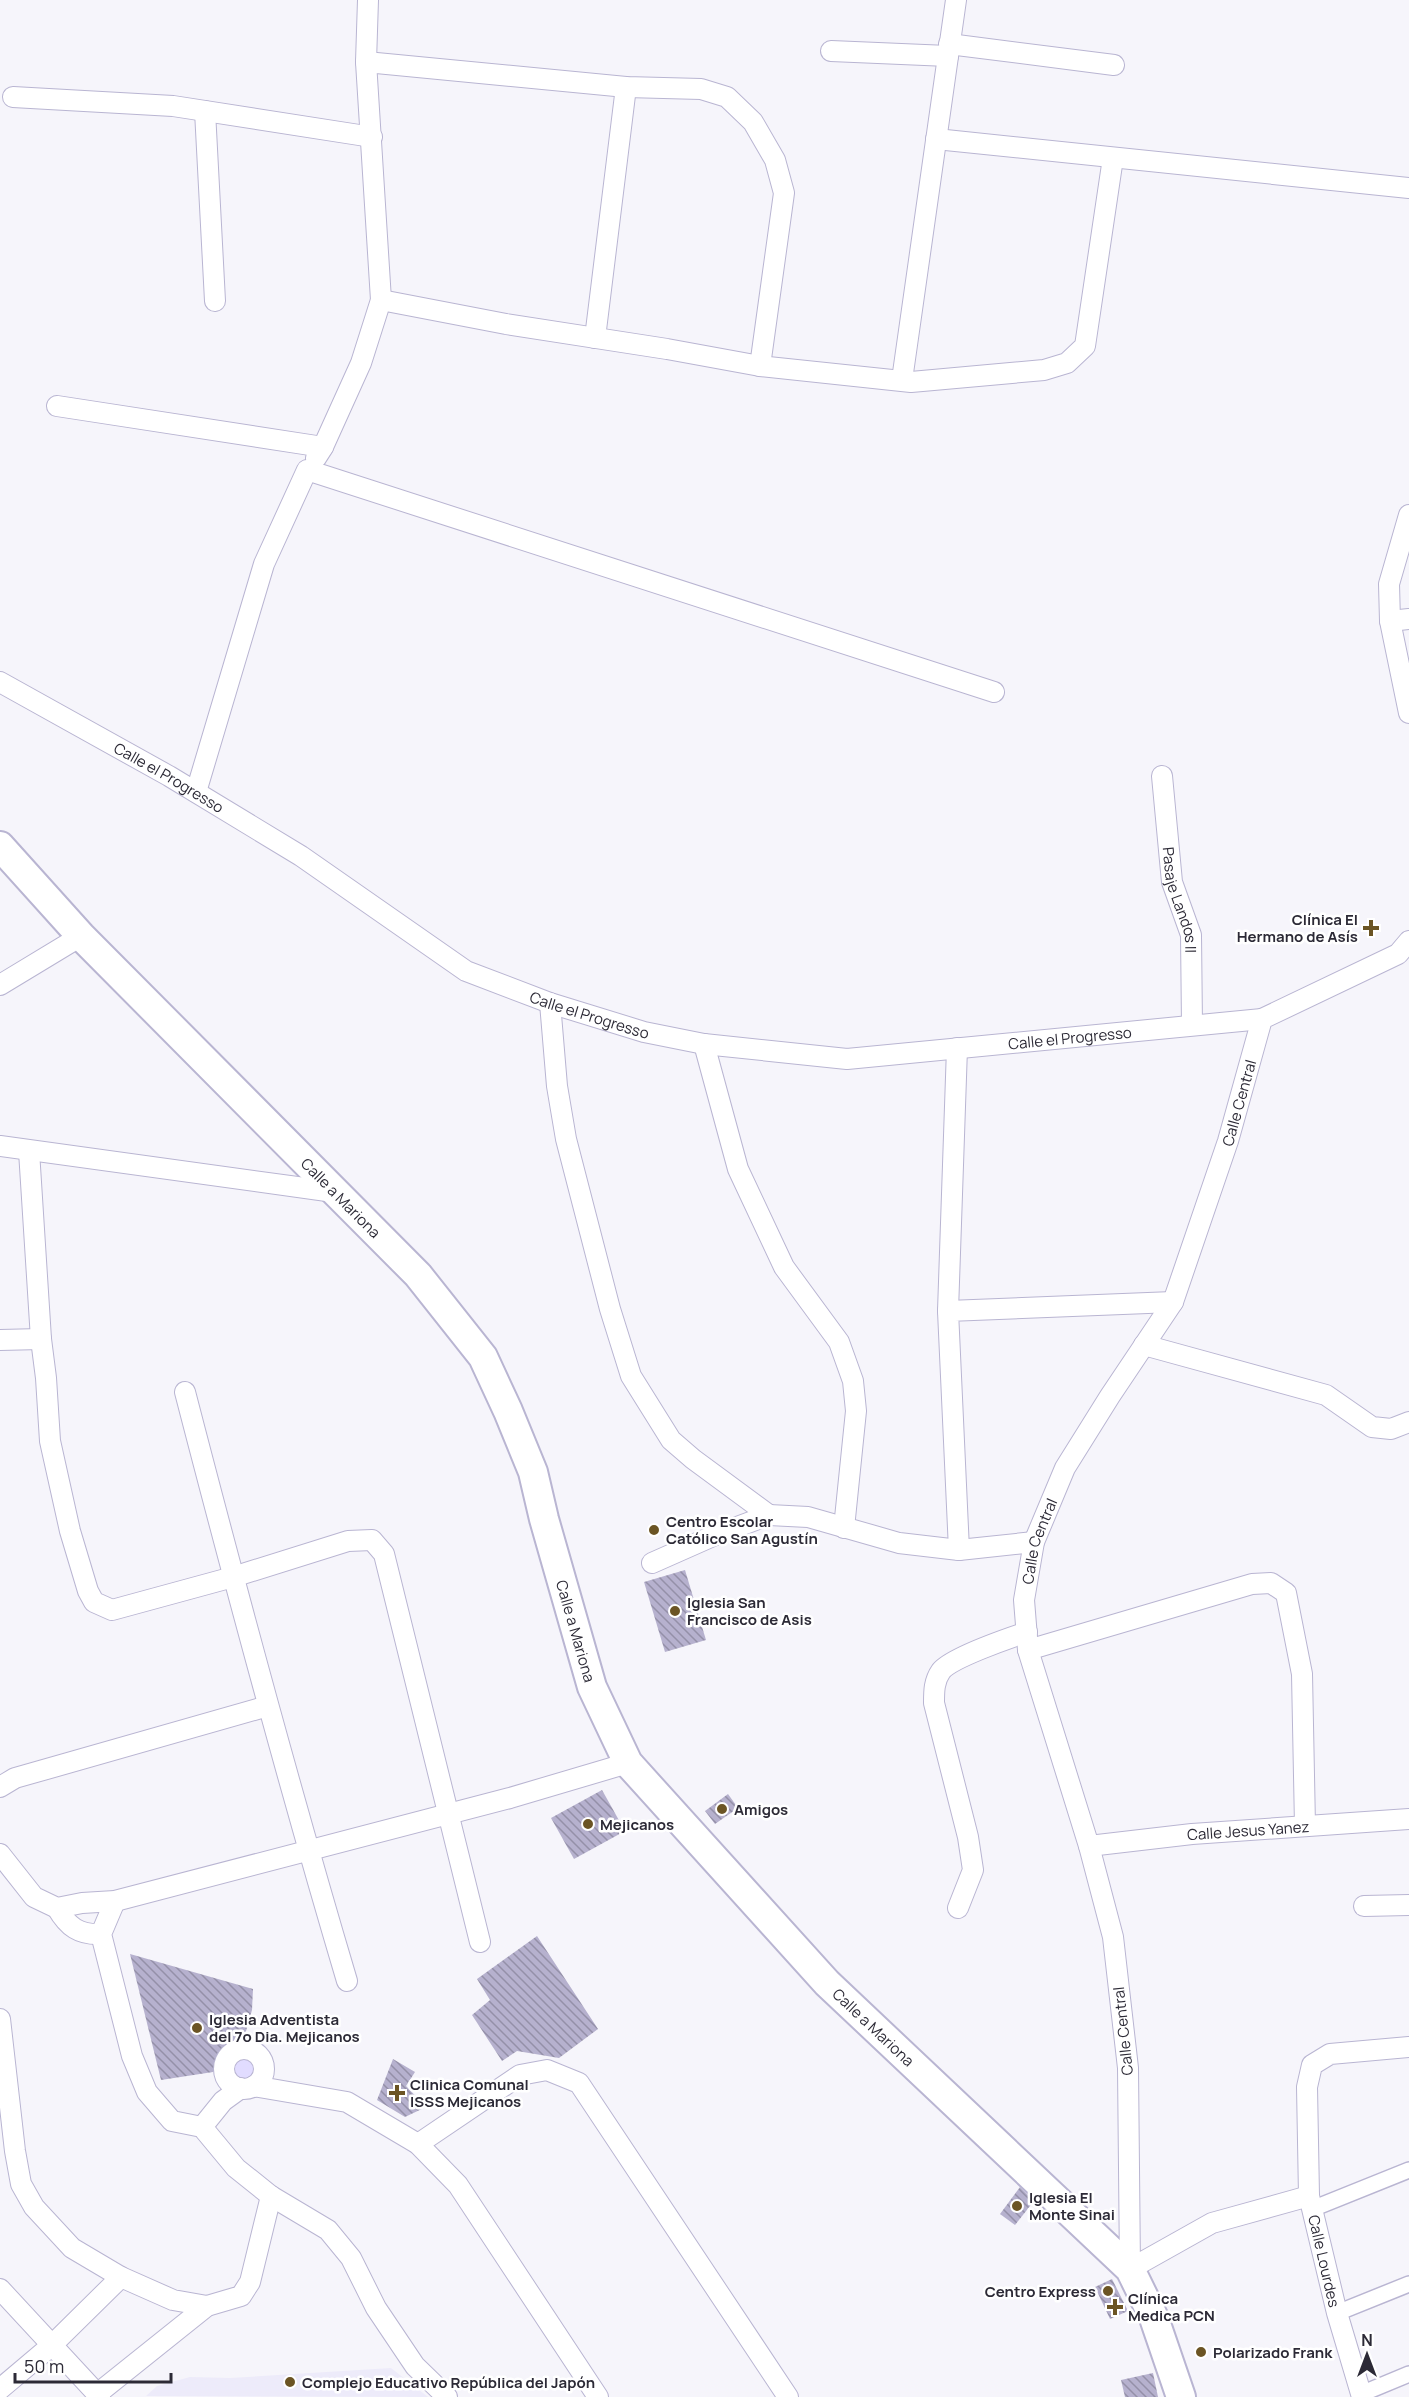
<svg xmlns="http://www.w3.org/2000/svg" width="1409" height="2397" font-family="Manrope,sans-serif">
<defs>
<pattern id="building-back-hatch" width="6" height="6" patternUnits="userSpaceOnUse" patternTransform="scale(1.5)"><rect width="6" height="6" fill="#b6b1ce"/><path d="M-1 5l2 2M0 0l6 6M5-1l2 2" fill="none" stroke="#9490a8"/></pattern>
</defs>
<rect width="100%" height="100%" fill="#f6f5fb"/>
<!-- built -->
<path fill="#edebfa" d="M 391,2368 L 428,2397 L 146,2396 L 157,2386 L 190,2377 L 230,2378 Z"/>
<!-- grass -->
<circle fill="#e1dcff" cx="244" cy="2067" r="14"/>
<!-- building -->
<g fill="url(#building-back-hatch)">
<path d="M 685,1570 L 706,1640 L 665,1652 L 644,1582 Z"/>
<path d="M 602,1790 L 625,1831 L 574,1859 L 551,1818 Z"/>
<path d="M 728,1794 L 738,1808 L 715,1824 L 705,1811 Z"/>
<path d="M 537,1936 L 598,2029 L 559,2058 L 517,2051 L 502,2061 L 472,2015 L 490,2000 L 477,1979 Z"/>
<path d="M 130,1954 L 253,1989 L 252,2010 L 242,2045 L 213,2072 L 161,2080 Z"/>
<path d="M 393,2059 L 415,2072 L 406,2086 L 426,2107 L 405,2117 L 377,2100 Z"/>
<path d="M 1020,2187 L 1034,2201 L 1015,2225 L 1000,2214 Z"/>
<path d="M 1112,2279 L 1128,2311 L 1110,2319 L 1095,2287 Z"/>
<path d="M 1153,2373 L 1158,2397 L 1125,2397 L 1121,2380 Z"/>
</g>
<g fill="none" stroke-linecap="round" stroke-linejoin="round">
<!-- pedestrian casing -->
<g stroke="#b9b5d2" stroke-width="18">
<g id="pedestrian">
<path d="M 1312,2209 L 1409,2170"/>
<path d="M 1337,2313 L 1409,2284"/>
<path d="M 1361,2394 L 1409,2374"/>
</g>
</g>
<!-- minor casing -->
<g stroke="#b9b5d2" stroke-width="22">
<g id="minor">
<path d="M 949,44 L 1114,65"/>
<path d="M 831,51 L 948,56"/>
<path d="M 366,62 L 368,0"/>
<path d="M 13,97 L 173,106 L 372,137"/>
<path d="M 205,111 L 215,301"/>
<path d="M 936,139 L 1409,188"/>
<path d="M 381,300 L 366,62 L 626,87 L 701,89 L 727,97 L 753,122 L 775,160 L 784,193 L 760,366"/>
<path d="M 595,338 L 626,87"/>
<path d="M 902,380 L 956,0"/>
<path d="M 57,406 L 323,447 L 316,458"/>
<path d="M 323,447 L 361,363 L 381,300 L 506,324 L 667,349 L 760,366 L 911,382 L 1044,370 L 1067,363 L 1085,346 L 1113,158"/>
<path d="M 1409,515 L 1389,584 L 1390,621 L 1409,713"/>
<path d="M 1390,621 L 1409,619"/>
<path id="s1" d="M 0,682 L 169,776 L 301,856 L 466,971 L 550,1003 L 644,1032 L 704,1044 L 847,1059 L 1262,1019"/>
<path id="s2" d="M 1162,776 L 1172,882 L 1191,935 L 1192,1024"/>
<path d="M 196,792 L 264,564 L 307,470 L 994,692"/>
<path d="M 0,985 L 81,936"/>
<path d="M 550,1003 L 557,1086 L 566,1139 L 610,1309 L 631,1376 L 671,1440 L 693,1459 L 769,1515"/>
<path d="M 704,1044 L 738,1169 L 784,1267 L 839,1342 L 853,1381 L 856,1411 L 844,1528"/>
<path d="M 0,1146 L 334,1192"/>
<path d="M 29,1151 L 41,1339 L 46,1378 L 50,1441 L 70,1531 L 88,1591 L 94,1602 L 112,1610 L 233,1577 L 348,1541 L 372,1540 L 384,1554 L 480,1942"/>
<path d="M 948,1311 L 957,1048"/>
<path d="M 0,1340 L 41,1339"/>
<path d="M 1144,1345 L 1326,1395 L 1372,1427 L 1391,1429 L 1409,1422"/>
<path d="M 185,1392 C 236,1589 289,1786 347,1981"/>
<path d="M 959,1550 L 948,1311 L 1173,1302"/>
<path d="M 652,1563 L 713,1536 L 769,1515 L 808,1517 L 899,1543 L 959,1550 L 1034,1542"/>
<path d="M 1028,1650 L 1252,1584 L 1271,1583 L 1286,1593 L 1302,1674 L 1305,1826"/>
<path d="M 0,1787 L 15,1778 L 268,1706"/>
<path id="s3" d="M 1089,1846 L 1192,1834 L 1409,1819"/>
<path d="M 0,1854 L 34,1897 L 57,1908 L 82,1903 L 115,1901 L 510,1798 L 628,1763"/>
<path d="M 115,1901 L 101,1934 L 132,2056 L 147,2092 L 172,2121 L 202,2127 L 236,2168 L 271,2196 L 328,2230 L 351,2258 L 376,2308 L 415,2366 L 447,2397"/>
<path d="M 1364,1906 L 1409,1905"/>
<path d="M 57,1908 C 68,1927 79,1935 101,1934"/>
<path d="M 958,1908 L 973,1870 L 968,1837 L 934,1703 C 934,1691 934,1681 941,1671 C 951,1658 1009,1638 1027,1632"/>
<path d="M 0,2019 L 15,2151 L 21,2184 L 34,2207 L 72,2248 L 121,2277 L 173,2300 L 207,2306 L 241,2296 L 250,2282 L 271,2196"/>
<circle cx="244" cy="2069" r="20"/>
<path d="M 254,2086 L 347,2102 L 418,2144 L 458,2185 L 598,2397"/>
<path d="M 202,2127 L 223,2101 L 241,2088"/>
<path d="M 418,2144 L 520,2075 L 547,2070 L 579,2083 L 788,2397"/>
<path id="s4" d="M 1309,2196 L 1212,2223 L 1130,2269 L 1128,2068 L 1113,1937 L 1089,1846 L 1028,1650 L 1024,1600 L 1034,1542 L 1065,1468 L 1110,1396 L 1173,1302 L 1228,1141 L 1262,1019 L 1398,954 L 1409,941"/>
<path d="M 0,2289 L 100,2397"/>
<path d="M 0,2389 L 51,2346 L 121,2277"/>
<path d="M 97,2394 L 207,2306"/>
<path d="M 1362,2397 L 1337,2313 L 1309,2196 L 1307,2087 L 1312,2065 L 1330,2054 L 1409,2047"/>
</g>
</g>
<!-- secondary casing -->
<g stroke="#b9b5d2" stroke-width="32">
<g id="secondary">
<path id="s5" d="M 0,846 L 81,936 L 418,1275 L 483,1357 L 508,1411 L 533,1472 L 544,1519 L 592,1687 L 628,1763 L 827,1983 L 1130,2269 L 1154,2318 L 1181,2397"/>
</g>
</g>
<!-- pedestrian -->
<use href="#pedestrian" stroke="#fff" stroke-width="15"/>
<!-- minor -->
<use href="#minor" stroke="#fff" stroke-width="20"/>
<!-- secondary -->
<use href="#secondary" stroke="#fff" stroke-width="28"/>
</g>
<!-- markers -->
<g fill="#6b5424" stroke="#fff" stroke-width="2">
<path d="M1368 919h6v6h6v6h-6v6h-6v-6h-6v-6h6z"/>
<circle cx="654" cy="1530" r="6"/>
<circle cx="675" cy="1611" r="6"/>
<circle cx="722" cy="1809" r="6"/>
<circle cx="588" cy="1824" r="6"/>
<circle cx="197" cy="2028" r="6"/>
<path d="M394 2084h6v6h6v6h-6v6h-6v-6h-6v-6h6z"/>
<circle cx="1017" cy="2206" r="6"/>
<circle cx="1108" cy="2291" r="6"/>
<path d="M1112 2298h6v6h6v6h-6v6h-6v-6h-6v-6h6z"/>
<circle cx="1201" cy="2352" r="6"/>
<circle cx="290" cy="2382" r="6"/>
</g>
<g text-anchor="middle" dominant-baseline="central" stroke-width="5" stroke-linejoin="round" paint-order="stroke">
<!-- street labels -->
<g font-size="15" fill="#2c2a36" stroke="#fff">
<text stroke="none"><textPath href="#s1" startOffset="194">Calle el Progresso</textPath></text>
<text stroke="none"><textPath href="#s2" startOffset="126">Pasaje Landos II</textPath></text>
<text stroke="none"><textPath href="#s1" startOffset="680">Calle el Progresso</textPath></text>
<text stroke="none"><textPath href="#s1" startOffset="1166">Calle el Progresso</textPath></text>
<text stroke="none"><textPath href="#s4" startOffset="1424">Calle Central</textPath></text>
<text stroke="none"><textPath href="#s5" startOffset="490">Calle a Mariona</textPath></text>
<text stroke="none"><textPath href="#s4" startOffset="938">Calle Central</textPath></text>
<text stroke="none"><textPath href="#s5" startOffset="994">Calle a Mariona</textPath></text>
<text stroke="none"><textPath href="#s3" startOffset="160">Calle Jesus Yanez</textPath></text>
<text stroke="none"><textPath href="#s5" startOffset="1497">Calle a Mariona</textPath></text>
<text transform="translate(1123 2031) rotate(-96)">Calle Central</text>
<text transform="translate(1324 2261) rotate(77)">Calle Lourdes</text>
</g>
<!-- poi labels -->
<g font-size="15" font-weight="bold" fill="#2c2a36" stroke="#fff" text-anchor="start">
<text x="1358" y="919" text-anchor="end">Clínica El<tspan x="1358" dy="17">Hermano de Asís</tspan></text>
<text x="666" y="1521">Centro Escolar<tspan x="666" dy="17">Católico San Agustín</tspan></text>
<text x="687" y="1602">Iglesia San<tspan x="687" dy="17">Francisco de Asis</tspan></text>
<text x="734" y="1809">Amigos</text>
<text x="600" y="1824">Mejicanos</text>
<text x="209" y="2019">Iglesia Adventista<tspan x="209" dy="17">del 7o Dia. Mejicanos</tspan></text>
<text x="410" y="2084">Clinica Comunal<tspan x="410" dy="17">ISSS Mejicanos</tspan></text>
<text x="1029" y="2197">Iglesia El<tspan x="1029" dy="17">Monte Sinai</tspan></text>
<text x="1096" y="2291" text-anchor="end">Centro Express</text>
<text x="1128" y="2298">Clínica<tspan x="1128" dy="17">Medica PCN</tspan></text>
<text x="1213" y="2352">Polarizado Frank</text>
<text x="302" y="2382">Complejo Educativo República del Japón</text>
</g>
</g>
<!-- north arrow -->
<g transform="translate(1367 2355)" stroke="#ffffff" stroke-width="4.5" paint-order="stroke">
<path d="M0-4.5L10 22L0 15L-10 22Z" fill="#2c2a36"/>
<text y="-9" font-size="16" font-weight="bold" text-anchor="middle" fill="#2c2a36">N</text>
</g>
<!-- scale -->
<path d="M15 2373v9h156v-9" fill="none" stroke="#2c2a36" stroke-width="3"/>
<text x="24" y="2373" font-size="18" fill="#2c2a36" stroke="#ffffff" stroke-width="4.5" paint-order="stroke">50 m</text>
</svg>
